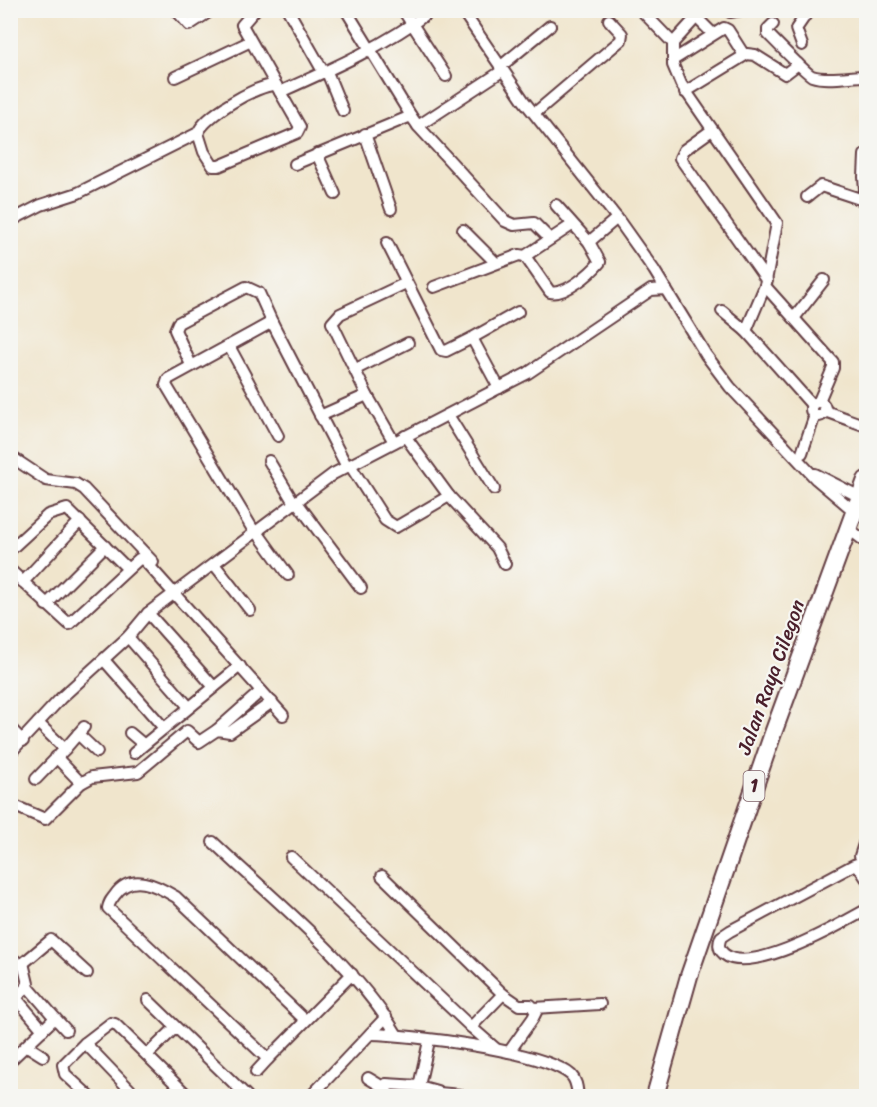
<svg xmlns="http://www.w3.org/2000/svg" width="877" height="1107" font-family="Sriracha,sans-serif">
<rect width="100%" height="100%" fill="#f6f6f2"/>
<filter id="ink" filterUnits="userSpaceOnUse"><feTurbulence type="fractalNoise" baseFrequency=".0167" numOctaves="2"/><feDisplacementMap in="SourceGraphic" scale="12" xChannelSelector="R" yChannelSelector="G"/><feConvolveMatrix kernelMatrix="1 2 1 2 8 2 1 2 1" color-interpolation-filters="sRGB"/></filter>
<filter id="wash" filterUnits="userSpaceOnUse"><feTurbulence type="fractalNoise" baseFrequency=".008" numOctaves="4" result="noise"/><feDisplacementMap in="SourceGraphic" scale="24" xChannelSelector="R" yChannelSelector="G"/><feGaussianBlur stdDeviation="1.35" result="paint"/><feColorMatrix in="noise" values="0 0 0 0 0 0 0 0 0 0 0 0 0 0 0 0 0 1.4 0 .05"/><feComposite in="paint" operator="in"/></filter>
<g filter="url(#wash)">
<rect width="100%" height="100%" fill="#f0e5cc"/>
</g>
<g filter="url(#ink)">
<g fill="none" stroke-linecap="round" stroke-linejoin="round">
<!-- minor casing -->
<g stroke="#633d43" stroke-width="14">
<g id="minor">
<path d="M 176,10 L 189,25 L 212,10"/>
<path d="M 255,10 L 242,25 L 276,85"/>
<path d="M 288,10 L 324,73"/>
<path d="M 346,10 L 411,116"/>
<path d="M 403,10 L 446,76"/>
<path d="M 462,10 L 524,101 L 617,218 L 654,270 L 706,355 L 730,387 L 816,479 L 854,511"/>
<path d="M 641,10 L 673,43"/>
<path d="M 689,10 L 713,34"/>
<path d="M 703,10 L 673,43 L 673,65 L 681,84 L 777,223 L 765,286 L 833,362 L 833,368 L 819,401"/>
<path d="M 730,12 L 741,10"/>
<path d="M 773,24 L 768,29 L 768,34 C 774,40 807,74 812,76 C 826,81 851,76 866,76"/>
<path d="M 802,45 L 796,29 L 809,10"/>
<path d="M 673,60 L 724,28 L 728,30 L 744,55"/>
<path d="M 500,67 L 550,26"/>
<path d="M 327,72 L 343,111"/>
<path d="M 175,77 L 249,42"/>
<path d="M 685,92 L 747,54 L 755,55 L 785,74 L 798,64"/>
<path d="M 535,113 L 621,40 L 622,34 L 609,20"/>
<path d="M 418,126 L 505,221 L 514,225 L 534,223 L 550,239"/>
<path d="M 712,130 L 684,150 L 680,158 L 767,281"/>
<path d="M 198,133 L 204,152 L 213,166 L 219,166 L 297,133 L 300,127 L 280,92"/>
<path d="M 365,134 L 391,209"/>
<path d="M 317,154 L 335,194"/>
<path d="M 865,155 L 864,177 L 866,203"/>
<path d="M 295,164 L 411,116 L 418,126 L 502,71"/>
<path d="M 807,197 L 821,186 L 866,201"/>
<path d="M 10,221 L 41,205 L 78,193 L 198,133 C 204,116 258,84 276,85 L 280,92 C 334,68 384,46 432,10"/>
<path d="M 463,230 L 496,263"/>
<path d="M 589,242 L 617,218"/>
<path d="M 387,243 L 441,350 L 446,351 L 472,338 L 499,388"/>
<path d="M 525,256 L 550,292 C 565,296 591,273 600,262 L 589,242 L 556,205"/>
<path d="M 765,286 L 746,331 L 812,405"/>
<path d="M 434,287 L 519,255 L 525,256 L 572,225"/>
<path d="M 722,311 L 746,331"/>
<path d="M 795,317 L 824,280"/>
<path d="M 472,338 L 518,312"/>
<path d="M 229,346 L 278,436"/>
<path d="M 191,365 L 175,330 L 178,323 L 246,287 L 259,293 L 272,322"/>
<path d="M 356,369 L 408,343"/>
<circle cx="818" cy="409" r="7"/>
<path d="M 825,411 L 866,426"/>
<path d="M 448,415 L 494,489"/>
<path d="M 320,416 L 367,395"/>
<path d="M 394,442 L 367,395 L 332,323 L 340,314 L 406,283"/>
<path d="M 802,453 L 815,415"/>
<path d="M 10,456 L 46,480 L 76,484 L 84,489 L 153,562"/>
<path d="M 269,461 L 294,503"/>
<path d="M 350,465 L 385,520 L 396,527 L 449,496 L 405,436"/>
<path d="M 815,474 L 860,497"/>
<path d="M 449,496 L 497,548 L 505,564"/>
<path d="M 296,501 L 361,588"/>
<path d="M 849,529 L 866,542"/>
<path d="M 257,532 L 288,575"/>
<path d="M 255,533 L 166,385 L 168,379 L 272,322 L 347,467"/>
<path d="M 10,550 L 48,515 L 67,509 L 127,568"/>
<path d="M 214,564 L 250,610"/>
<path d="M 10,570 L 69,624 L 139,559 L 144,560 L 283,715"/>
<path d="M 23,582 L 80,521"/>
<path d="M 46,605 L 105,546"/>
<path d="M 148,613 L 214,687"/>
<path d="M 128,637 L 189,707"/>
<path d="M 104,660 L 164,728"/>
<path d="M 10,728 L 23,741"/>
<path d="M 217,730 L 261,691"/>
<path d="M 130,733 L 143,744"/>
<path d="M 78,734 L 97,752"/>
<path d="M 65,749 L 84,727"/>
<path d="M 10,753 L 61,698 L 128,637 L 148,613 L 333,474 L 528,373 L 651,290 L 666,289"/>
<path d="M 134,753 L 240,666"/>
<path d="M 56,757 L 81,783"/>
<path d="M 36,779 L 65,749 L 38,723"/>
<path d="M 10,804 L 45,819 L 81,783 L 92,777 L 138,772 L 187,731 L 199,742 L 217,730 L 230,732 L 272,702"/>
<path d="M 866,838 L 860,856 L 866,858"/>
<path d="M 213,842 C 275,901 353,962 397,1035"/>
<path d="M 291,857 L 471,1027 L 503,994"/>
<path d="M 382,876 L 503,994 L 519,1005 L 531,1005 L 536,1012 L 533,1018 L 509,1052"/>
<path d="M 866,878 L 857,864 L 854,865 L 730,931 L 721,937 C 718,944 718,949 724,954 C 750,976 841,924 866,910"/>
<path d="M 10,957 L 21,965 L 51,940 L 87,973"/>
<path d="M 28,985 L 16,998 L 43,1030"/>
<path d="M 148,1000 L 247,1096"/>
<path d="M 534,1008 L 600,1004"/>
<path d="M 55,1018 L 66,1030"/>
<path d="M 304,1019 L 176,897 C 156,885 131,872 115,895 C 111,900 109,902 108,908 L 268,1059 L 352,974"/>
<path d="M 471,1027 L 495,1048"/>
<path d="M 370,1034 C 410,1035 542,1050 571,1075 C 577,1081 577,1089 578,1096"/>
<path d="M 429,1041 L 419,1086 L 437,1091 L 438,1096"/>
<path d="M 85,1043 L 136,1096"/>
<path d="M 27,1046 L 43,1056"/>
<path d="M 147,1055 L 175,1028"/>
<path d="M 13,1058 L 55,1018 L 29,988 L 23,963"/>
<path d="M 256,1072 L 268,1059"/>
<path d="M 368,1078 L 383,1087"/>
<path d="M 439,1093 L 460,1095"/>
<path d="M 89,1096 L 65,1074 L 63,1065 L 85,1043 L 111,1023 L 115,1024 L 188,1096"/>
<path d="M 311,1096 L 386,1017"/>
<path d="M 390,1096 L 383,1087 L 386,1084 L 419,1086"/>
</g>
</g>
<!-- highway casing -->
<g stroke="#633d43" stroke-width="20">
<path id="highway" d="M 655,1096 L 689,976 L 772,736 L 866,480"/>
</g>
<!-- minor -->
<use href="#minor" stroke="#fff" stroke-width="10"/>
<!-- highway -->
<use href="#highway" stroke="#fff" stroke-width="16"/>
</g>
</g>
<g text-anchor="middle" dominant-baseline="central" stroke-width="4.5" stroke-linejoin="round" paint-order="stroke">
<!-- shield labels -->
<rect fill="#f6f6f2" stroke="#7e6067" stroke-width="1.5" x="743.5" y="771" width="21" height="30" rx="4.5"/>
<g font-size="18" font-weight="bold" fill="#4a1f2b">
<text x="754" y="786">1</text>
</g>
<!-- street labels -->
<g font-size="20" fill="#4a1f2b" stroke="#f6f6f2">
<text transform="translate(771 677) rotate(-70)">Jalan Raya Cilegon</text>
</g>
</g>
<!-- margin -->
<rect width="877" height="1107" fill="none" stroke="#f6f6f2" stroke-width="36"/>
</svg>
